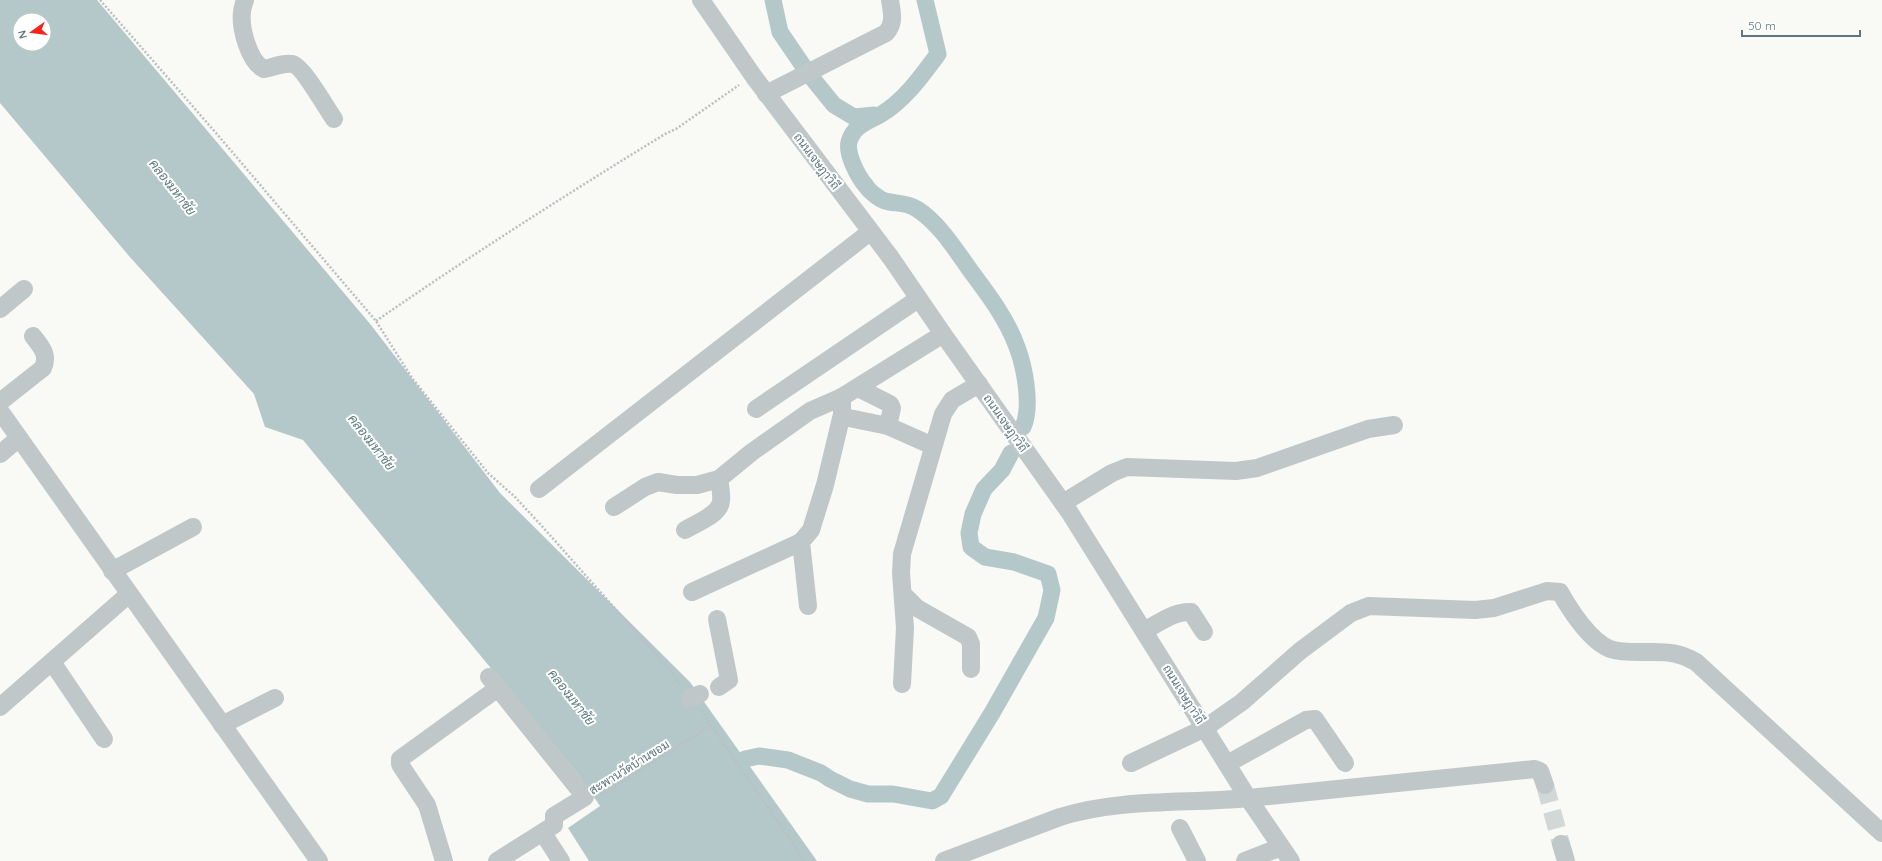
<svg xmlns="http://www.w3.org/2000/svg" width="1882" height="861" font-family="Quicksand,Sarabun,sans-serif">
<rect width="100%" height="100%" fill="#f9f9f6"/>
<!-- water -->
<path fill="#b5c8c9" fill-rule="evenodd" d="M 0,0 L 97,0 L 371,325 L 500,493 L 690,682 L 817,861 L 589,861 L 568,828 L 600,806 L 578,774 L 303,440 L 265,427 L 254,394 L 129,256 L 0,103 ZM 20,20 L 44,20 L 44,44 L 20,44 Z"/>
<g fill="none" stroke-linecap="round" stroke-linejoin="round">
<!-- canal -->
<g stroke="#b5c8c9" stroke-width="17">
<path d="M 773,0 L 780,32 L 808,73 L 834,105 L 854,117 L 874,115"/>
<path d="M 925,0 L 938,54 C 921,77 904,101 880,115 C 867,122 853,126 849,142 C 846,154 858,177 866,186 C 869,191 879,199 885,201 C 896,204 906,202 917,209 C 939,223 955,249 970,270 C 988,294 1007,319 1017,347 C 1025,368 1032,407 1023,427"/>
<path d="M 745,759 L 759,756 L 788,760 L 821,773 L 830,779 L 850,789 L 868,794 L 893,794 L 932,801 L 941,796 L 992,713 L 1046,618 L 1052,590 L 1048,574 L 1014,562 L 985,557 L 971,547 L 969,533 L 973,514 L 984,489 L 1002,470 L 1011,453"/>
</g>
<!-- minor-tunnel -->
<path stroke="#d2d8d8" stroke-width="18" stroke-dasharray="18 9" stroke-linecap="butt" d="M 1545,785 L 1561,844"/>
<!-- path -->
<g stroke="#babfc1" stroke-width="2.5" stroke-dasharray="2 2" stroke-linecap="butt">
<path d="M 100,0 L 216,133 L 376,321 L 412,378 L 488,473 L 515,497 L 540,524 L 667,667 L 681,685"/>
<path d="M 376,321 C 470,256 567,194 665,134 L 676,129 L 739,85"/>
<path d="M 701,711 L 805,861"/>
<path d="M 601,795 L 712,725"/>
</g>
<!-- minor -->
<g stroke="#bfc7c9" stroke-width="18">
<path d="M 245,0 C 244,4 242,8 242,12 C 240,28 249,62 264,69 C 272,68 283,62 292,64 C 302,65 327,109 334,119"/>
<path d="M 701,0 L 754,77 L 891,258 L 943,334 L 1070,513 L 1248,798 L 1291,861"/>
<path d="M 766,94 L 886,33 C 895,23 892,13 890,0"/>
<path d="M 0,309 L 24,289"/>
<path d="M 858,388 L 890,404 L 892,408 L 888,426 L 933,446"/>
<path d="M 0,402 L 43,368 C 49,354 41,347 33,336"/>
<path d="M 756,409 L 918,299"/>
<path d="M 0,411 L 319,861"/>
<path d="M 849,418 L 888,426"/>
<path d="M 0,454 L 19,438"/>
<path d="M 539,489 L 870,232"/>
<path d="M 1063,503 L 1112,473 L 1127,467 L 1236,471 L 1257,468 L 1368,429 L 1394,425"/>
<path d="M 614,507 L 645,487 L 658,482 L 677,485 L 697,485 L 719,479"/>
<path d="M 685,530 C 696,523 720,515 721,501 C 722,494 720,486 719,479 L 752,452 L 810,411 L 842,397"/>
<path d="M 112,571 L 193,527"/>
<path d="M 692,592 L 801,542"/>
<path d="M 904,595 L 917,608 L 968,637 L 971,644 L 971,669"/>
<path d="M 808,606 L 801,542 L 811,530 L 825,485 L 842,414 L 842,397 L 943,334"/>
<path d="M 717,619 L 729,680 L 719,687"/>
<path d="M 1144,631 C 1159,623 1174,611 1191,612 L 1204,632"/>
<path d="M 52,662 L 104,739"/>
<path d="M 489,677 L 585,797 L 554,816 L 554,825 L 497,861"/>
<path d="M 902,684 L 905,628 L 901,573 L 902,554 L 943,414 L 952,400 L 979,384"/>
<path d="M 690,698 L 700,694"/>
<path d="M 0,707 L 129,594"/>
<path d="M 222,725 L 275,698"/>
<path d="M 1131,763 L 1205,728 L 1242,702 L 1300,651 L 1351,613 L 1369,606 L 1475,610 L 1494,608 L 1547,591 L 1560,592 C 1570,610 1590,641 1610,649 C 1622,653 1639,652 1652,652 C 1669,652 1681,653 1696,662 L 1882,833"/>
<path d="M 1227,764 L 1306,720 L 1315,719 L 1345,763"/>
<path d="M 1180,828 L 1197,861"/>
<path d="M 543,833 L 561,861"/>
<path d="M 1561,844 L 1566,861"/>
<path d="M 444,861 L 427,805 L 403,769 L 400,764 L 400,759 L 498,688"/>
<path d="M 944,861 L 1060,817 C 1121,798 1187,804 1249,798 C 1344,789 1439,778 1535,769 L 1540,771 L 1545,785"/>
<path d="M 1245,861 L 1281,847"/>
</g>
</g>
<g text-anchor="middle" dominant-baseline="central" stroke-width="4" stroke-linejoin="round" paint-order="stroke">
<!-- street labels -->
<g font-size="12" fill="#5e767e" stroke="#fff">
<text transform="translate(817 161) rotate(53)">ถนนเจษฎาวิถี</text>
<text transform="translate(1006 423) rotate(55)">ถนนเจษฎาวิถี</text>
<text transform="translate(1184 694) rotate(58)">ถนนเจษฎาวิถี</text>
<text transform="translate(629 767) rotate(-32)">สะพานวัดบ้านขอม</text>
</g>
<!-- water labels -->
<g font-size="13" font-style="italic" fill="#5d7c7e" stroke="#fff">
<text transform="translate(173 187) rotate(52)">คลองมหาชัย</text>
<text transform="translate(372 442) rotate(52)">คลองมหาชัย</text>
<text transform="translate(572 697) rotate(52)">คลองมหาชัย</text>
</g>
</g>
<!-- north arrow -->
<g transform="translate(32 32) rotate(256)"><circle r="19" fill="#ffffff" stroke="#bfc8cb"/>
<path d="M0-3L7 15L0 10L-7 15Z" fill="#f1241e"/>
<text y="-6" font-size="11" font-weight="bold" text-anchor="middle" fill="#5e767e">N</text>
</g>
<!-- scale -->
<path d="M1742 30v6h118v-6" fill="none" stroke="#5e767e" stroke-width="2"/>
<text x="1748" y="30" font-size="12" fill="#5e767e" stroke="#ffffff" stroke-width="3" paint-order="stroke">50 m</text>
</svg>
